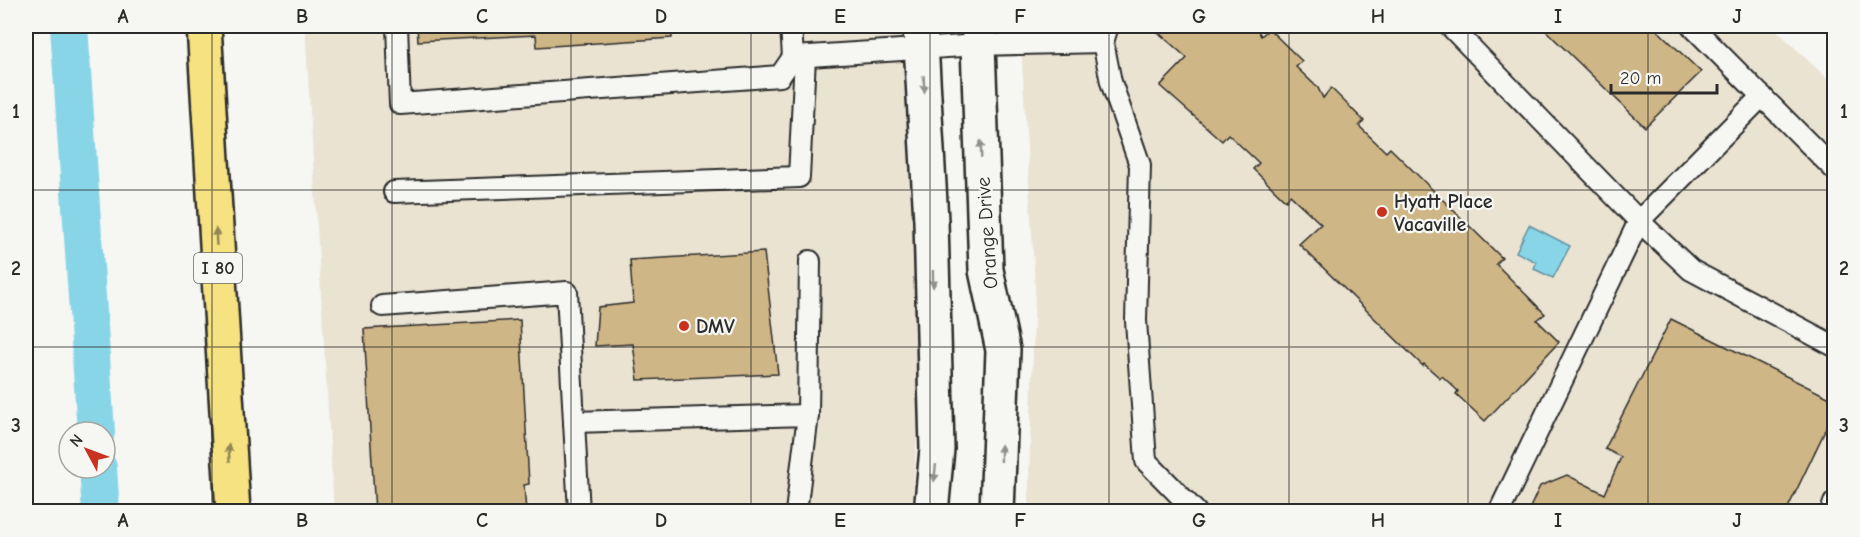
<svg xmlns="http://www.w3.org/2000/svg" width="1860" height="537" font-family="'Comic Neue',sans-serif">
<rect width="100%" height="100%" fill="#f6f6f2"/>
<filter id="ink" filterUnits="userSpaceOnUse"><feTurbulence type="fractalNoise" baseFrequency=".0167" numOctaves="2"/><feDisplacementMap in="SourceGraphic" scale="12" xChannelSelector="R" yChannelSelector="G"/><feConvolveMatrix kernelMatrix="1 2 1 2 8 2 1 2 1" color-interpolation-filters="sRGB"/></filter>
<g filter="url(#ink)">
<!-- built -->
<g fill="#eae3d2">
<path d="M 305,26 L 901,26 L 917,315 L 918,417 L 912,511 L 334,511 Z"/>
<path d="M 1020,26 L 1772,26 L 1834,85 L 1834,511 L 1028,511 L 1035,287 Z"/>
</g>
<!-- water -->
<path fill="#88d5e8" stroke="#63919c" stroke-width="1.5" d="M 1529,225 L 1570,246 L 1553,278 L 1534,269 L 1536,262 L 1516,252 Z"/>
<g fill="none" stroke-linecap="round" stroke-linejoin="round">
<!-- canal -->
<g stroke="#88d5e8" stroke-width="38">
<path d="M 69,26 L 96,432"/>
<path d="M 98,468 L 101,512"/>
</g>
</g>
<!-- building -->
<g fill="#cfb686" stroke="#2b2b2b" stroke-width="1.5">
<path d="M 417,26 L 671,26 L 672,38 L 537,47 L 536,35 L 418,41 Z"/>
<path d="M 1151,26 L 1256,26 L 1261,36 L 1269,29 L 1302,61 L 1296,67 L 1318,88 L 1323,98 L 1331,88 L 1364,121 L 1359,126 L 1386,152 L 1390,148 L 1502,258 L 1496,264 L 1545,314 L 1537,320 L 1559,342 L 1485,421 L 1456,394 L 1458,391 L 1442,376 L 1440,378 L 1424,364 L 1423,366 L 1299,244 L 1321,224 L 1290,195 L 1286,201 L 1253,169 L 1259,163 L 1228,134 L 1222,141 L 1160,86 L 1187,58 Z"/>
<path d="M 1541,26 L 1653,26 L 1701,72 L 1645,127 Z"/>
<path d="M 764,252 L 778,374 L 638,380 L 633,344 L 595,346 L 598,307 L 633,303 L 630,260 Z"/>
<path d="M 1671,319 L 1834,400 L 1834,412 L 1786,512 L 1528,512 L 1540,486 L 1567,475 L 1605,494 L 1621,457 L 1605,449 Z"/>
<path d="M 520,320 L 529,484 L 524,485 L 526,512 L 375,512 L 364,329 Z"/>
</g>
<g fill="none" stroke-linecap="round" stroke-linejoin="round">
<!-- service casing -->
<g stroke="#2b2b2b" stroke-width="24">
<g id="service">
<path d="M 397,26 L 400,104 L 780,76 L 793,57 L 791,26"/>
<path d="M 1450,26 L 1639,221 L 1691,270 L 1834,346"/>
<path d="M 1692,26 L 1834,169"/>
<path d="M 1103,42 L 1111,82 L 1140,165 L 1136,321 L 1146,461 L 1196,512"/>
<path d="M 794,57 L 978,45 L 1103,42 L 1108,26"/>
<path d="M 394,192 L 799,177 L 805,57"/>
<path d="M 382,306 L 567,292 L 574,422 L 808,415 L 796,512"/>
<path d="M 808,415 L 810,261"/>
<path d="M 574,422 L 579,512"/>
<path d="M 1499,512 L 1639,221 L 1762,96"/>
<path d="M 1831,512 L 1834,503"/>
</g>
</g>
<!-- tertiary casing -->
<g stroke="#2b2b2b" stroke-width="38">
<g id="tertiary">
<path d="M 920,26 L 931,221 L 937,449 L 931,512"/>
<path d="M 980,26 L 978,45 L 986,270 L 1003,350 L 997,512"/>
</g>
</g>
<!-- motorway casing -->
<g stroke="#2b2b2b" stroke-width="38">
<path id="motorway" d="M 204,26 L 233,512"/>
</g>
<!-- service -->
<use href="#service" stroke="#f6f6f2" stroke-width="20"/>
<!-- tertiary -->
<use href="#tertiary" stroke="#f6f6f2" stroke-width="33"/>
<!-- motorway -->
<use href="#motorway" stroke="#f6e281" stroke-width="33"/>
</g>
<!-- one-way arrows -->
<defs><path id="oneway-solid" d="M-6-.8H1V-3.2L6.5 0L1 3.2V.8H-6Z" transform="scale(1.5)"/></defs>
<g fill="#90908e">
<use href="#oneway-solid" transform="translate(924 84) rotate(87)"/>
<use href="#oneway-solid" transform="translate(981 149) rotate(-92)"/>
<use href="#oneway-solid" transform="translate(933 279) rotate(89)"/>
<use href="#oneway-solid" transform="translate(1001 453) rotate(-89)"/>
<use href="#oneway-solid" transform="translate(935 473) rotate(96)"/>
</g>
<g fill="#908656">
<use href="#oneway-solid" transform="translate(216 237) rotate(-93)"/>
<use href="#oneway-solid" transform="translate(229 453) rotate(-93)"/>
</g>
</g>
<!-- grid -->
<path fill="none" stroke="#2b2b2b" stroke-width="1.5" stroke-opacity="0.55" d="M 212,26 L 212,512M 392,26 L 392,512M 571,26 L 571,512M 751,26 L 751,512M 930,26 L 930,512M 1109,26 L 1109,512M 1289,26 L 1289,512M 1468,26 L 1468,512M 1648,26 L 1648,512M 26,190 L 1834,190M 26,347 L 1834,347"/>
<!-- markers -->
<g fill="#c8321e" stroke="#f6f6f2" stroke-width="2">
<circle cx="1382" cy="212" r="6"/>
<circle cx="684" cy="326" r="6"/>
</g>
<g text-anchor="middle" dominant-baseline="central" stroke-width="4.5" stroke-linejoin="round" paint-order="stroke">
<!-- shield labels -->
<rect fill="#f6f6f2" stroke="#686867" stroke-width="1.5" x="194" y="253" width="48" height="30" rx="4.5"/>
<g font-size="18" font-weight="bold" fill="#2b2b2b">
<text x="218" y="268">I 80</text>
</g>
<!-- poi labels -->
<g font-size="20" font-weight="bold" fill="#2b2b2b" stroke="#f6f6f2" text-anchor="start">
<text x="1394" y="201">Hyatt Place<tspan x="1394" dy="23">Vacaville</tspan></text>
<text x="696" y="326">DMV</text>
</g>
<!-- street labels -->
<g font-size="20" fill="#2b2b2b" stroke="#f6f6f2">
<text transform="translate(987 233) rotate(-94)">Orange Drive</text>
</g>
</g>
<!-- margin -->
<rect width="1860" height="537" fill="none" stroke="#f6f6f2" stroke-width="66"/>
<!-- north arrow -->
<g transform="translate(87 450) rotate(311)"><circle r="28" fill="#f6f6f2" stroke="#a5a5a2" stroke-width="1.5"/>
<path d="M0-4.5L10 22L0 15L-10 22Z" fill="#c8321e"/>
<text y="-9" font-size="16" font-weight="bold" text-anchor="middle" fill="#2b2b2b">N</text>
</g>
<!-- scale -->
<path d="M1611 84v9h106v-9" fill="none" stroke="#2b2b2b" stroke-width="3"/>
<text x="1620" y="84" font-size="18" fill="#2b2b2b" stroke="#f6f6f2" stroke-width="4.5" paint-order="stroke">20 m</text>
<rect x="33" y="33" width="1794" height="471" fill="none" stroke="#2b2b2b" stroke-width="2"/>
<g font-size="20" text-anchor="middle" font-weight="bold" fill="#2b2b2b">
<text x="123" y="23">A</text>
<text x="302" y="23">B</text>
<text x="482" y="23">C</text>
<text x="661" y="23">D</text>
<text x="840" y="23">E</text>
<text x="1020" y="23">F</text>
<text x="1199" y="23">G</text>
<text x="1378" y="23">H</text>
<text x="1558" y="23">I</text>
<text x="1737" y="23">J</text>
<text x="16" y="118">1</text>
<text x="1844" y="118">1</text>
<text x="16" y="275">2</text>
<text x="1844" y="275">2</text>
<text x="16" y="432">3</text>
<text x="1844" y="432">3</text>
<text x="123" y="527">A</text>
<text x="302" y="527">B</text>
<text x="482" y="527">C</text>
<text x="661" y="527">D</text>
<text x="840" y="527">E</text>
<text x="1020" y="527">F</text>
<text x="1199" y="527">G</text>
<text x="1378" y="527">H</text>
<text x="1558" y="527">I</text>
<text x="1737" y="527">J</text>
</g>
</svg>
